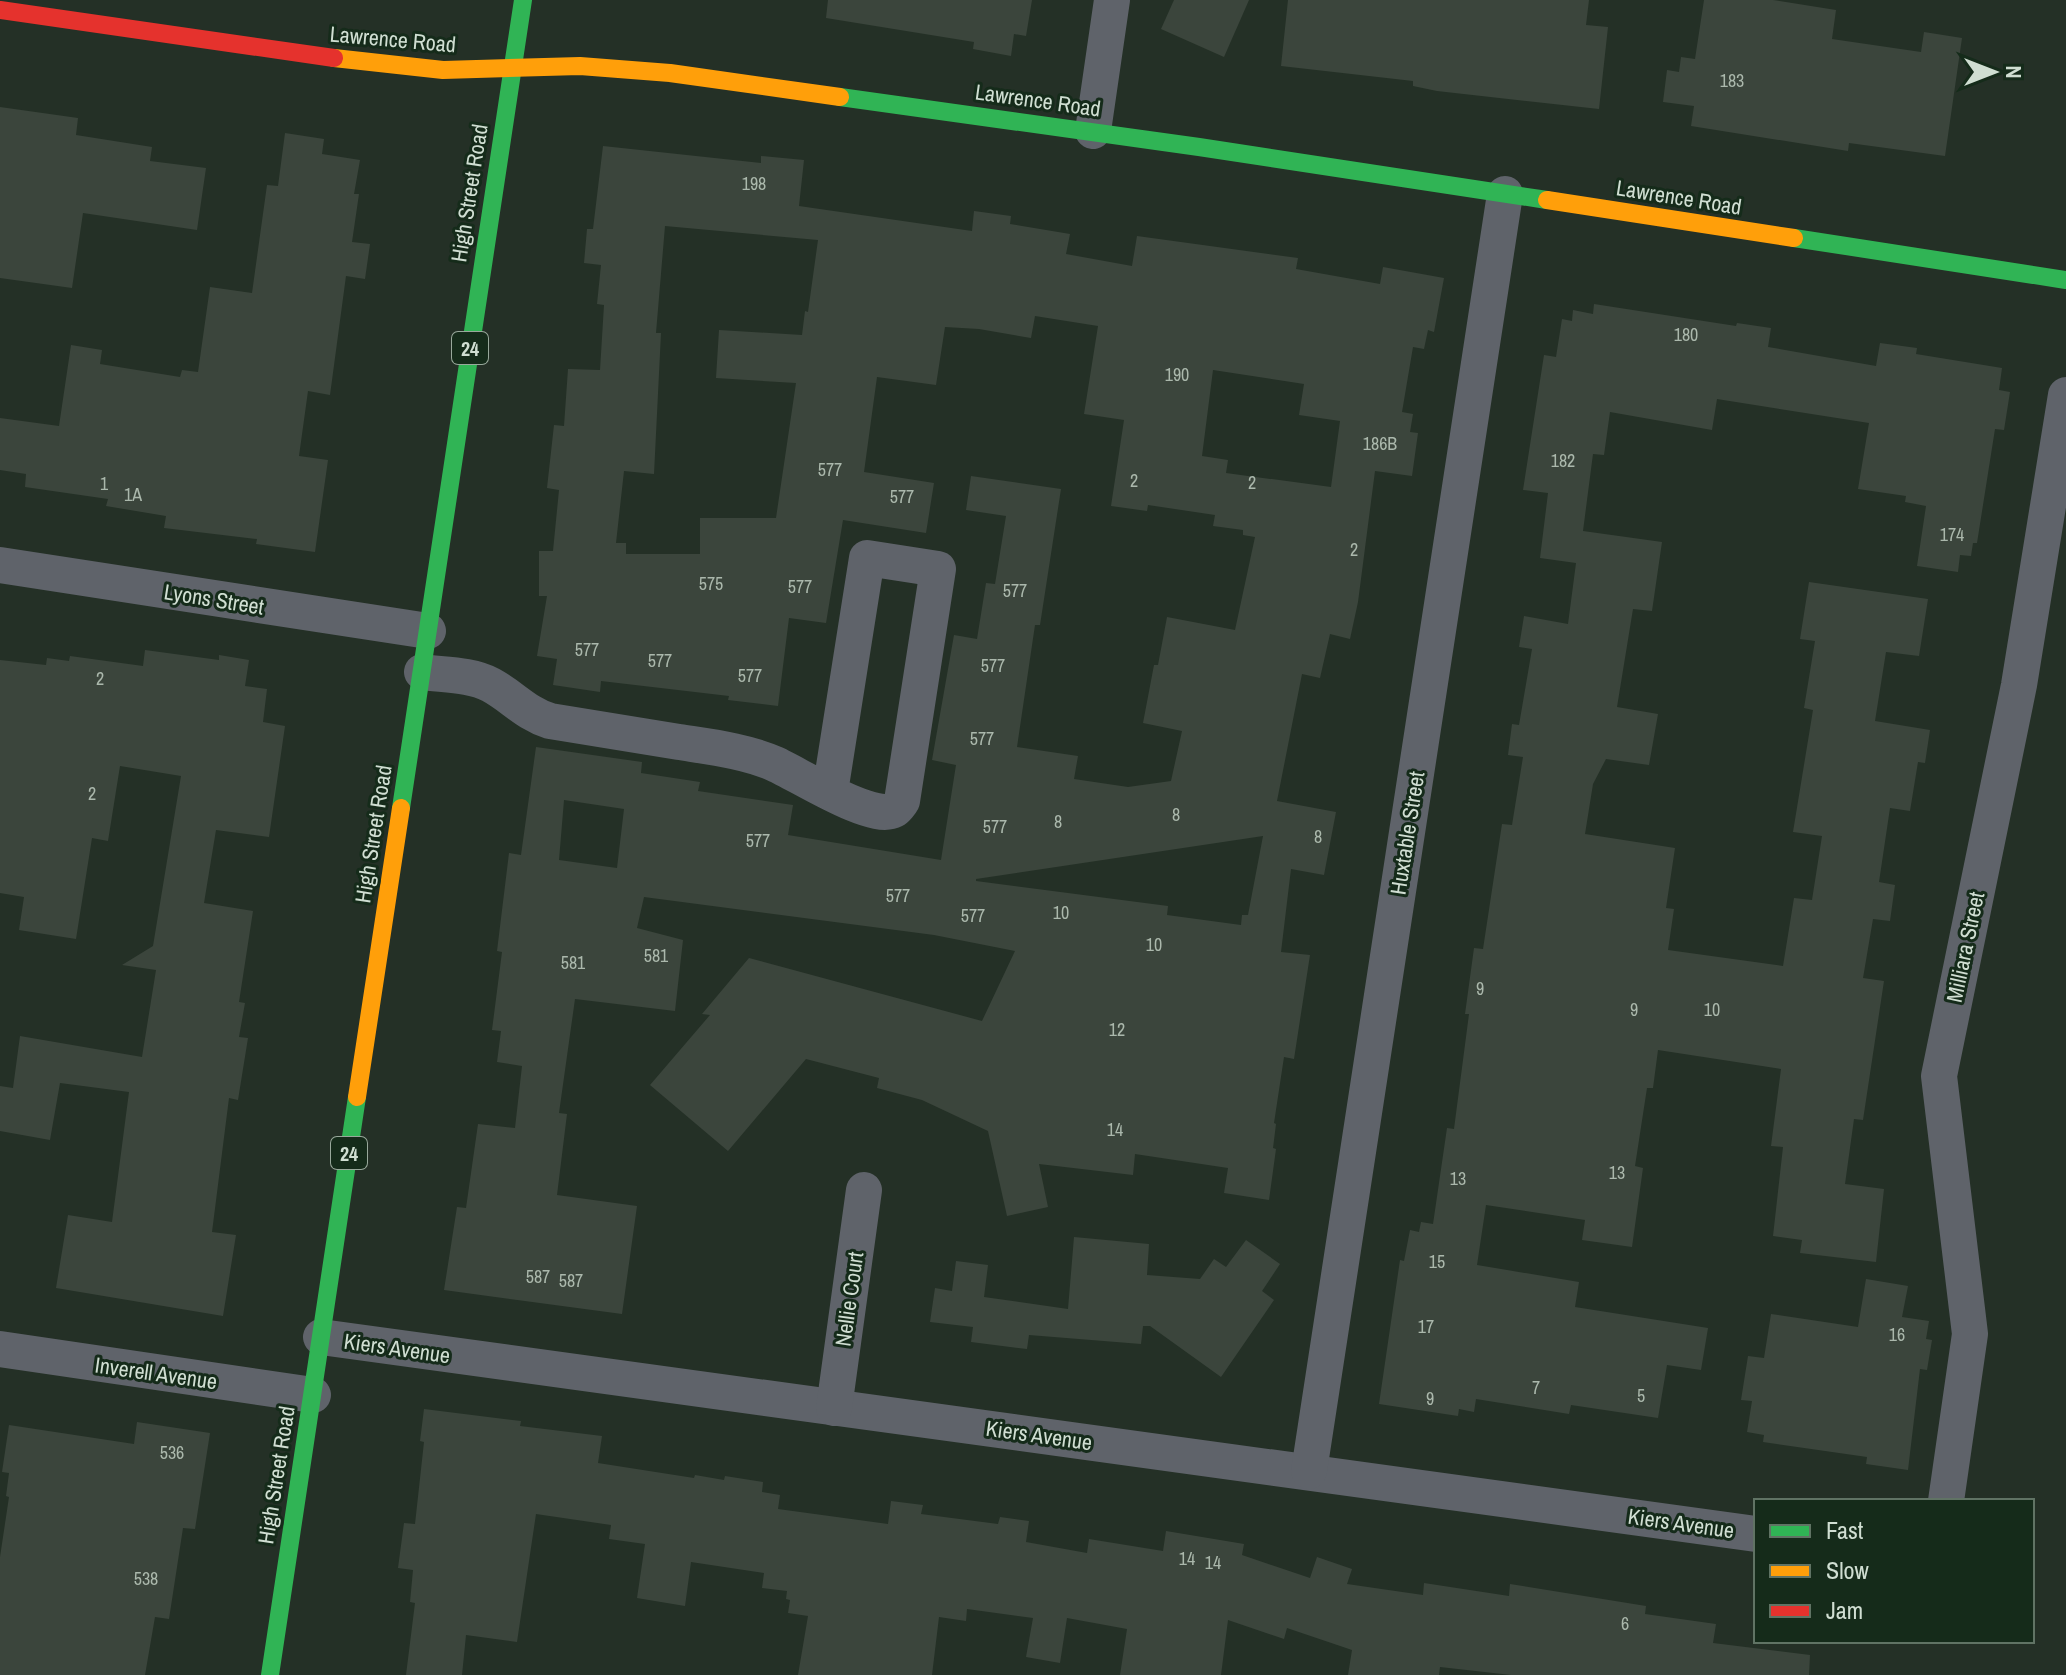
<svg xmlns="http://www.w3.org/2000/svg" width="2066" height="1675" font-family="'Archivo Narrow',sans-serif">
<rect width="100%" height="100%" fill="#243026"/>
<!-- building -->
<g fill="#3b453c" fill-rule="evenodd">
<path d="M 828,0 L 1032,0 L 1026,36 L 1014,34 L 1011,56 L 973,49 L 974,42 L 826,18 Z"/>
<path d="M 1174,0 L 1249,0 L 1224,57 L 1161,29 Z"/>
<path d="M 1288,0 L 1589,0 L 1586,25 L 1608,27 L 1599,109 L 1437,91 L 1413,86 L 1413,81 L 1281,66 Z"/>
<path d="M 1704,0 L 1773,0 L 1836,10 L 1832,39 L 1921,52 L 1924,32 L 1962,38 L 1945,156 L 1849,143 L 1848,151 L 1691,126 L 1694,106 L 1663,102 L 1667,70 L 1679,72 L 1681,57 L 1695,59 Z"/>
<path d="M 0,107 L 78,118 L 76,135 L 152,147 L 150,161 L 206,168 L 197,230 L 83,213 L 72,288 L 0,278 Z"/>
<path d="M 285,133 L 324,139 L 322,154 L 360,160 L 354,194 L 359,194 L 352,242 L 370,244 L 365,279 L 346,276 L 330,395 L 308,391 L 299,456 L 328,460 L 315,552 L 256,544 L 257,539 L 164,528 L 166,516 L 106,506 L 108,499 L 25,487 L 26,474 L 0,470 L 0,418 L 59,426 L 71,345 L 102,350 L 100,364 L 180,377 L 182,370 L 198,372 L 210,287 L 252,293 L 267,185 L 278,186 Z"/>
<path d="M 603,146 L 761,163 L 761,156 L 804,160 L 799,206 L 972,231 L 974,211 L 1011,216 L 1010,224 L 1070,234 L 1066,254 L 1132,266 L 1137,236 L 1298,258 L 1296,269 L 1380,284 L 1383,267 L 1444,278 L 1434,332 L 1428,330 L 1424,349 L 1413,347 L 1402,412 L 1413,414 L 1410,432 L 1418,433 L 1412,476 L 1375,471 L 1358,602 L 1350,639 L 1330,634 L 1320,678 L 1302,674 L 1277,801 L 1336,812 L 1324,875 L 1291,869 L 1281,952 L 1310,955 L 1294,1059 L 1284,1057 L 1274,1123 L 1276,1124 L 1273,1148 L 1276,1149 L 1269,1200 L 1224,1193 L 1228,1168 L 1135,1154 L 1133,1175 L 1039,1164 L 1048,1207 L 1007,1216 L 988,1131 L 922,1100 L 877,1088 L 879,1078 L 806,1059 L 728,1151 L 650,1085 L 710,1015 L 702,1014 L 749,958 L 982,1021 L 1015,951 L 934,935 L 644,897 L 637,928 L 683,940 L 675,1011 L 575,999 L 559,1113 L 567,1114 L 557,1195 L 637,1206 L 622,1314 L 444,1290 L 457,1207 L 466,1208 L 478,1124 L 515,1128 L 522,1066 L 497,1062 L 501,1031 L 492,1030 L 502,952 L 497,951 L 509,853 L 521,855 L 536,747 L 642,762 L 641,773 L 700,782 L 698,791 L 793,805 L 788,835 L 941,860 L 956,765 L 932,760 L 954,635 L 977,639 L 986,583 L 995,584 L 1006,516 L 966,510 L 971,476 L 1061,489 L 1040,625 L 1035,625 L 1017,747 L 1078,756 L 1074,779 L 1128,787 L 1171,781 L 1182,731 L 1143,723 L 1154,665 L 1158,665 L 1167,617 L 1235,630 L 1255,537 L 1243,535 L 1243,530 L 1213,526 L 1215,515 L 1148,505 L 1147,511 L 1111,506 L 1124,420 L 1084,414 L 1098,326 L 1035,316 L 1031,338 L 979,329 L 945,327 L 936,385 L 877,377 L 864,472 L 934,483 L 926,533 L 843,520 L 826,623 L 789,618 L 778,706 L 728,700 L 729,696 L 601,681 L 600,692 L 553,685 L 557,659 L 537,656 L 547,596 L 539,596 L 539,551 L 553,551 L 559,490 L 547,488 L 554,425 L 564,426 L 568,369 L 600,370 L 604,305 L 597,304 L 601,265 L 584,263 L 587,229 L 593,229 ZM 665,226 L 818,240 L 808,312 L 805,311 L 802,335 L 719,330 L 716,378 L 796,383 L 776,518 L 700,518 L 700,554 L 626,554 L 626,543 L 616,543 L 624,471 L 654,474 L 661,333 L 656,333 ZM 1213,370 L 1304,384 L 1299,415 L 1340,421 L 1331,487 L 1226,473 L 1228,460 L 1202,456 ZM 564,800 L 624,809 L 617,868 L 559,860 ZM 1263,836 L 1248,915 L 1242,915 L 1241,925 L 1167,915 L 1168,906 L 976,881 L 976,879 Z"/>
<path d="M 1594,304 L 1736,326 L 1737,323 L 1771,328 L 1768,347 L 1876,366 L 1880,343 L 1917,348 L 1916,354 L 2002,368 L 1999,390 L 2010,392 L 2004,430 L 1995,429 L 1977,543 L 1973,543 L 1971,556 L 1960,555 L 1958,572 L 1917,566 L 1926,506 L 1905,502 L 1906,496 L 1858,489 L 1869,423 L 1717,399 L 1712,430 L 1610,412 L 1604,455 L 1593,454 L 1583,531 L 1662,542 L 1652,611 L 1633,609 L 1617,707 L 1658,714 L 1649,765 L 1606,759 L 1593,784 L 1585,834 L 1675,848 L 1666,908 L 1674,909 L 1668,950 L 1783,966 L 1794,898 L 1812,900 L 1822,836 L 1793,832 L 1813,710 L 1804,708 L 1815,641 L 1800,639 L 1809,582 L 1928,599 L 1919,656 L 1886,652 L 1875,721 L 1930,730 L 1925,763 L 1918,762 L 1910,811 L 1890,808 L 1879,882 L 1895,885 L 1890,921 L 1873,919 L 1863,978 L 1884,981 L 1863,1120 L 1854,1119 L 1845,1184 L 1884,1189 L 1876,1262 L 1800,1253 L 1802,1240 L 1773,1236 L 1783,1147 L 1771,1146 L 1781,1069 L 1658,1050 L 1653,1088 L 1647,1088 L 1635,1166 L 1643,1168 L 1632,1247 L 1582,1240 L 1585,1220 L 1486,1205 L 1477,1265 L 1579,1282 L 1575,1307 L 1708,1328 L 1701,1370 L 1667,1365 L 1658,1418 L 1571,1405 L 1569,1414 L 1476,1399 L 1474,1412 L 1459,1409 L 1458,1416 L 1379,1404 L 1400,1260 L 1404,1261 L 1410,1230 L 1419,1232 L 1421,1222 L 1433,1224 L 1447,1128 L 1454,1129 L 1469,1014 L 1465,1014 L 1474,948 L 1483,949 L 1502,824 L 1512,825 L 1523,757 L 1508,755 L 1512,724 L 1519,725 L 1532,649 L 1519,647 L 1524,616 L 1568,624 L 1576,563 L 1540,558 L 1548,493 L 1523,490 L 1544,355 L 1556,357 L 1562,319 L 1572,321 L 1573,310 L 1593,314 Z"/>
<path d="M 145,650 L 219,660 L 219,655 L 249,660 L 245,686 L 267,689 L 263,722 L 285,726 L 269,837 L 216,830 L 204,903 L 253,911 L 239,1002 L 245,1003 L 239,1037 L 248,1038 L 238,1100 L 229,1098 L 212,1232 L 236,1235 L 223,1316 L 56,1288 L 68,1215 L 112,1222 L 129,1092 L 60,1083 L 50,1140 L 0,1131 L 0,1086 L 13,1088 L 20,1036 L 142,1057 L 156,970 L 122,965 L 153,946 L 181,776 L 120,766 L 108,841 L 92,838 L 76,939 L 19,930 L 24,897 L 0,893 L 0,660 L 46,665 L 47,658 L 69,661 L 70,656 L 143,666 Z"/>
<path d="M 1074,1237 L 1149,1244 L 1147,1275 L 1200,1279 L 1214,1259 L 1226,1267 L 1246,1240 L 1280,1264 L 1262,1291 L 1274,1300 L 1221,1377 L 1150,1326 L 1143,1326 L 1141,1344 L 1029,1335 L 1027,1349 L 971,1342 L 973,1327 L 930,1322 L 935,1288 L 952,1291 L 956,1261 L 988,1265 L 984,1297 L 1068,1309 Z"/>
<path d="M 1866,1279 L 1908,1286 L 1902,1317 L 1929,1321 L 1926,1339 L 1932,1340 L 1927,1370 L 1920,1369 L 1908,1470 L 1866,1464 L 1867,1457 L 1763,1442 L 1764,1435 L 1747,1432 L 1752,1401 L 1741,1400 L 1748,1356 L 1764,1358 L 1771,1314 L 1858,1327 Z"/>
<path d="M 424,1409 L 521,1421 L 520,1426 L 602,1436 L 598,1463 L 694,1478 L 695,1475 L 724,1480 L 725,1476 L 763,1482 L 762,1492 L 780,1495 L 778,1509 L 888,1524 L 891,1501 L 923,1505 L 921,1514 L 998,1524 L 1000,1517 L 1029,1521 L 1026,1542 L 1087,1553 L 1089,1539 L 1163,1551 L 1166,1531 L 1244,1544 L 1242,1555 L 1310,1578 L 1317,1557 L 1352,1569 L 1347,1584 L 1423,1595 L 1424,1583 L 1509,1596 L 1510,1584 L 1646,1606 L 1645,1614 L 1716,1624 L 1713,1643 L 1810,1655 L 1809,1675 L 1511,1675 L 1440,1667 L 1439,1675 L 1348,1675 L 1352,1650 L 1287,1628 L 1284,1639 L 1228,1620 L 1221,1675 L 1120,1675 L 1127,1629 L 1067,1618 L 1060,1663 L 1026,1657 L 1033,1618 L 967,1609 L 966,1621 L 939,1617 L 932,1675 L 798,1675 L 808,1616 L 788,1613 L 790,1600 L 786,1599 L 787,1591 L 762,1588 L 764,1573 L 691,1562 L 685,1606 L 637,1598 L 645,1544 L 609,1539 L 611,1525 L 536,1514 L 517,1642 L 466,1635 L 462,1675 L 406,1675 L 415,1603 L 410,1602 L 413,1570 L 398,1568 L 404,1523 L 415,1524 L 424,1442 L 420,1441 Z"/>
<path d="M 137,1422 L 210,1433 L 195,1529 L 183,1528 L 169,1619 L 155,1617 L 145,1675 L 0,1675 L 0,1557 L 9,1497 L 6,1496 L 9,1473 L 2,1472 L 9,1425 L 134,1444 Z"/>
</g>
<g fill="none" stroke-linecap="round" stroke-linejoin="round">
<!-- street -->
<g stroke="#5f636a" stroke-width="36">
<path d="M 1093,131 L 1112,0"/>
<path d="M 0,565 L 428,631"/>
<path d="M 422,672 C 443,675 471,674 491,685 C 513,697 525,713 550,721 C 593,728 636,735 679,742 C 711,747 746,751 775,764 C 798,774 872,822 894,810 C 896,809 901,803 902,801 L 938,569 L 867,558 L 830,792"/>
<path d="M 321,1337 L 1756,1534"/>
<path d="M 0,1349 L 313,1395"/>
<path d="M 834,1408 L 864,1190"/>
<path d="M 1309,1471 L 1505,194"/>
<path d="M 1946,1501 L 1970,1334 L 1939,1076 L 2019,685 L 2066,395"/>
</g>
<!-- fast -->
<g stroke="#30b455" stroke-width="18">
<path d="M 840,97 L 1199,147 L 1547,200"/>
<path d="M 1794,238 L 2066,280"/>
<path d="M 401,808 L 523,0"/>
<path d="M 270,1675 L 357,1097"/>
</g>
<!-- slow -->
<g stroke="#ff9f0a" stroke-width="18">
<path d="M 334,58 L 443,70 L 580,66 L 670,73 L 840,97"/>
<path d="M 1547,200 L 1794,238"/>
<path d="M 357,1097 L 401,808"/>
</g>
<!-- jam -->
<path stroke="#e5322d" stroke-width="18" d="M 0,10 L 334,58"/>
</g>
<g text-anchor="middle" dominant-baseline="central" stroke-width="6" stroke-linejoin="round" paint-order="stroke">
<!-- number labels -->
<g font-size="18" fill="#abb8ac">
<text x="1732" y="80">183</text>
<text x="754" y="183">198</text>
<text x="1686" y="334">180</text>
<text x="1177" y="374">190</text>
<text x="1380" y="443">186B</text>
<text x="1563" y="460">182</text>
<text x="830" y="469">577</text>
<text x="1134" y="480">2</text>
<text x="1252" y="482">2</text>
<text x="104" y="483">1</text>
<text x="133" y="494">1A</text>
<text x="902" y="496">577</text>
<text x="1952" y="534">174</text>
<text x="1354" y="549">2</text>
<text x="711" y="583">575</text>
<text x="800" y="586">577</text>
<text x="1015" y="590">577</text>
<text x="587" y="649">577</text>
<text x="660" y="660">577</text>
<text x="993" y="665">577</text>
<text x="750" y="675">577</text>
<text x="100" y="678">2</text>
<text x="982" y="738">577</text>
<text x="92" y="793">2</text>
<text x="1176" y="814">8</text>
<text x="1058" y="821">8</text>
<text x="995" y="826">577</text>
<text x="1318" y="836">8</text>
<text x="758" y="840">577</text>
<text x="898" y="895">577</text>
<text x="1061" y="912">10</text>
<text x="973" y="915">577</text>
<text x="1154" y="944">10</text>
<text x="656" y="955">581</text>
<text x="573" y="962">581</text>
<text x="1480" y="988">9</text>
<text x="1634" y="1009">9</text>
<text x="1712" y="1009">10</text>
<text x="1117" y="1029">12</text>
<text x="1115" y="1129">14</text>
<text x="1617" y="1172">13</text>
<text x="1458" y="1178">13</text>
<text x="1437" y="1261">15</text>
<text x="538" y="1276">587</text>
<text x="571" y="1280">587</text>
<text x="1426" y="1326">17</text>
<text x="1897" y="1334">16</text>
<text x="1536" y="1387">7</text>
<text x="1641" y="1395">5</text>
<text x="1430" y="1398">9</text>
<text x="172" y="1452">536</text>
<text x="1187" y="1558">14</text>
<text x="1213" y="1562">14</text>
<text x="146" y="1578">538</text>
<text x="1625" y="1623">6</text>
</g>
<!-- shield labels -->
<g fill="#152b1a" stroke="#98a89b" stroke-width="2">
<rect x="452" y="332" width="36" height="32" rx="6"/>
<rect x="331" y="1137" width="36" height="32" rx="6"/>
</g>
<g font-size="20" font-weight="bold" fill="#d0ded2">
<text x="470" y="348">24</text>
<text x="349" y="1153">24</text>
</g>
<!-- street labels -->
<g font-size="22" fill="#d0ded2" stroke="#152b1a">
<text transform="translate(393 39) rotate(5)">Lawrence Road</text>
<text transform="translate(1038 100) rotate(8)">Lawrence Road</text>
<text transform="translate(469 193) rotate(-81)">High Street Road</text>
<text transform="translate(1679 197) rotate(9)">Lawrence Road</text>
<text transform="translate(214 599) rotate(9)">Lyons Street</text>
<text transform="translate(1407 833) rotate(-81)">Huxtable Street</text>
<text transform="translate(373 834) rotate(-81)">High Street Road</text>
<text transform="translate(1965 947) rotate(-78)">Milliara Street</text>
<text transform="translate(849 1299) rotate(-82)">Nellie Court</text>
<text transform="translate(397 1348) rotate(8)">Kiers Avenue</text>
<text transform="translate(156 1373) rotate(8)">Inverell Avenue</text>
<text transform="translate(1039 1435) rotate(8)">Kiers Avenue</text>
<text transform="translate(276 1475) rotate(-81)">High Street Road</text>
<text transform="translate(1681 1523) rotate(8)">Kiers Avenue</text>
</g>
</g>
<!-- legend -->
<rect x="1754" y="1499" width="280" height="144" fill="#152b1a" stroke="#607364" stroke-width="2"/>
<rect x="1770" y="1525" width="40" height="12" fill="#30b455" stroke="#607364" stroke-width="2"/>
<text x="1826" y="1539" font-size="24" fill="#d0ded2">Fast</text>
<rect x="1770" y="1565" width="40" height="12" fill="#ff9f0a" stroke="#607364" stroke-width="2"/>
<text x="1826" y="1579" font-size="24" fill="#d0ded2">Slow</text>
<rect x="1770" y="1605" width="40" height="12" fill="#e5322d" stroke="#607364" stroke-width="2"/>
<text x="1826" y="1619" font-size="24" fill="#d0ded2">Jam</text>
<!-- north arrow -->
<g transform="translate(1994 72) rotate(90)" stroke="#152b1a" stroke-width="6" paint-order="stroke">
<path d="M0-6L14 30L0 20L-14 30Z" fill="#d0ded2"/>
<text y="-12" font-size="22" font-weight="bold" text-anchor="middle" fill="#d0ded2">N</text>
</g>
</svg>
